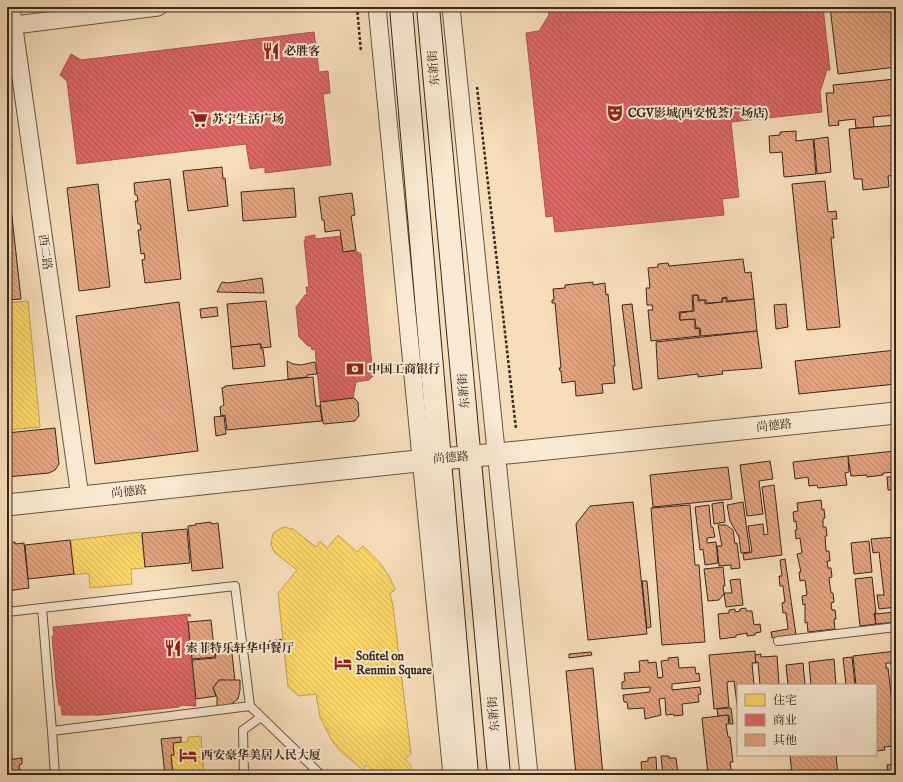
<svg xmlns="http://www.w3.org/2000/svg" width="903" height="782" font-family="'IM FELL English','Noto Serif SC',serif">
<defs>
<pattern id="homes-back-hatch" width="6" height="6" patternUnits="userSpaceOnUse"><rect width="6" height="6" fill="#ffd966"/><path d="M-1 5l2 2M0 0l6 6M5-1l2 2" fill="none" stroke="#dbba58"/></pattern>
<pattern id="shops-back-hatch" width="6" height="6" patternUnits="userSpaceOnUse"><rect width="6" height="6" fill="#e06666"/><path d="M-1 5l2 2M0 0l6 6M5-1l2 2" fill="none" stroke="#b65453"/></pattern>
<pattern id="building-back-hatch" width="6" height="6" patternUnits="userSpaceOnUse"><rect width="6" height="6" fill="#e7a580"/><path d="M-1 5l2 2M0 0l6 6M5-1l2 2" fill="none" stroke="#bc8668"/></pattern>
</defs>
<rect width="100%" height="100%" fill="#f7debb"/>
<filter id="stains"><feTurbulence type="fractalNoise" baseFrequency=".005" numOctaves="4"/><feColorMatrix values="0 0 0 0 .2 0 0 0 0 .09 0 0 0 0 .02 0 0 0 .5 -.17"/></filter>
<radialGradient id="worn" r=".72"><stop offset=".6" stop-color="#630" stop-opacity="0"/><stop offset="1" stop-color="#630" stop-opacity=".3"/></radialGradient>
<!-- homes -->
<g fill="url(#homes-back-hatch)" stroke="#c3a450">
<path d="M 28,301 L 40,427 L 7,430 L 7,303 Z"/>
<path d="M 283,527 L 293,529 L 316,547 L 318,545 L 318,542 L 321,542 L 327,548 L 338,535 L 357,552 L 363,546 L 381,564 L 390,578 L 395,589 L 395,590 L 390,593 L 393,606 L 411,754 L 405,759 L 411,766 L 411,775 L 378,775 L 366,765 L 363,770 L 339,750 L 331,739 L 320,717 L 316,694 L 299,696 L 288,687 L 278,593 L 297,570 L 274,552 L 271,544 L 273,533 Z"/>
<path d="M 141,532 L 145,568 L 131,569 L 132,584 L 90,588 L 89,573 L 74,575 L 71,540 Z"/>
<path d="M 201,736 L 204,775 L 173,775 L 171,755 L 174,755 L 173,743 L 188,742 L 188,737 Z"/>
</g>
<!-- shops -->
<g fill="url(#shops-back-hatch)" stroke="#ad5350">
<path d="M 548,7 L 823,7 L 830,70 L 827,70 L 820,92 L 822,112 L 731,122 L 739,197 L 722,199 L 724,215 L 555,232 L 553,216 L 546,217 L 526,33 L 539,31 L 549,15 Z"/>
<path d="M 314,32 L 319,72 L 328,71 L 330,93 L 323,94 L 331,165 L 265,173 L 265,167 L 250,169 L 246,144 L 77,164 L 67,81 L 60,75 L 71,54 L 81,60 Z"/>
<path d="M 315,235 L 315,239 L 341,236 L 342,252 L 356,251 L 361,254 L 373,376 L 369,380 L 356,382 L 353,398 L 320,401 L 315,349 L 312,350 L 311,346 L 308,346 L 299,337 L 296,307 L 305,295 L 307,295 L 306,287 L 309,287 L 304,240 L 306,240 L 305,237 Z"/>
<path d="M 190,614 L 191,616 L 187,616 L 196,706 L 183,705 L 179,706 L 179,707 L 100,715 L 62,715 L 61,705 L 59,705 L 56,682 L 52,636 L 54,636 L 53,627 Z"/>
</g>
<!-- building -->
<g fill="url(#building-back-hatch)" stroke="#37271e">
<path d="M 830,7 L 896,7 L 896,67 L 838,74 Z"/>
<path d="M 896,79 L 896,115 L 873,117 L 874,127 L 856,128 L 855,119 L 838,121 L 839,125 L 829,126 L 826,93 L 834,93 L 833,85 Z"/>
<path d="M 7,111 L 12,146 L 7,147 Z"/>
<path d="M 896,125 L 896,175 L 888,176 L 889,187 L 863,190 L 862,179 L 854,179 L 849,129 Z"/>
<path d="M 796,131 L 796,141 L 813,139 L 816,174 L 784,177 L 782,152 L 770,153 L 769,136 L 780,135 L 780,132 Z"/>
<path d="M 828,137 L 831,172 L 817,174 L 814,139 Z"/>
<path d="M 222,167 L 223,179 L 225,178 L 228,206 L 188,211 L 183,171 Z"/>
<path d="M 7,171 L 21,299 L 7,300 Z"/>
<path d="M 170,179 L 181,279 L 145,283 L 142,260 L 145,259 L 144,253 L 141,254 L 138,230 L 141,230 L 140,224 L 138,224 L 135,201 L 138,201 L 137,195 L 135,195 L 134,183 Z"/>
<path d="M 825,181 L 828,212 L 836,211 L 837,219 L 832,219 L 834,238 L 831,238 L 840,327 L 807,330 L 792,184 Z"/>
<path d="M 98,184 L 110,287 L 79,291 L 67,188 Z"/>
<path d="M 294,188 L 296,217 L 243,221 L 241,192 Z"/>
<path d="M 352,193 L 355,215 L 351,216 L 356,250 L 343,252 L 340,230 L 325,232 L 324,220 L 322,220 L 319,197 Z"/>
<path d="M 743,259 L 745,273 L 751,272 L 754,299 L 727,301 L 727,297 L 722,298 L 722,302 L 706,303 L 706,300 L 699,300 L 698,295 L 692,295 L 693,311 L 679,312 L 680,320 L 695,319 L 695,329 L 699,328 L 700,336 L 651,341 L 648,310 L 653,310 L 652,305 L 647,305 L 646,288 L 650,288 L 648,268 L 658,267 L 658,264 L 668,263 L 669,266 Z"/>
<path d="M 262,278 L 264,293 L 217,292 L 222,282 L 228,283 Z"/>
<path d="M 593,282 L 593,285 L 605,283 L 606,295 L 608,294 L 615,366 L 613,366 L 615,383 L 602,384 L 603,393 L 576,396 L 575,381 L 562,383 L 561,371 L 560,371 L 559,368 L 561,368 L 555,303 L 552,303 L 552,300 L 554,300 L 553,289 L 565,288 L 565,285 Z"/>
<path d="M 698,295 L 698,301 L 705,300 L 705,304 L 723,302 L 722,299 L 726,298 L 726,302 L 754,299 L 757,331 L 701,336 L 700,328 L 696,328 L 695,319 L 680,320 L 680,313 L 694,311 L 693,296 Z"/>
<path d="M 266,301 L 271,347 L 261,348 L 261,344 L 231,347 L 227,304 Z"/>
<path d="M 179,302 L 198,451 L 95,464 L 76,316 Z"/>
<path d="M 632,304 L 642,388 L 633,390 L 622,305 Z"/>
<path d="M 786,304 L 788,327 L 776,329 L 774,305 Z"/>
<path d="M 217,307 L 218,316 L 201,318 L 200,309 Z"/>
<path d="M 757,331 L 762,368 L 722,371 L 723,374 L 698,377 L 698,374 L 658,379 L 656,342 Z"/>
<path d="M 260,344 L 261,349 L 263,349 L 265,366 L 233,369 L 231,347 Z"/>
<path d="M 896,350 L 896,384 L 799,394 L 795,361 Z"/>
<path d="M 287,361 L 293,364 L 301,365 L 315,362 L 317,374 L 307,375 L 307,377 L 288,379 Z"/>
<path d="M 313,377 L 316,406 L 320,406 L 322,421 L 227,430 L 225,415 L 221,416 L 220,407 L 224,405 L 222,388 L 225,387 L 225,386 Z"/>
<path d="M 354,398 L 358,402 L 359,416 L 355,421 L 324,424 L 323,423 L 320,402 Z"/>
<path d="M 224,416 L 226,434 L 216,436 L 214,417 Z"/>
<path d="M 55,428 L 59,464 L 55,470 L 49,473 L 7,477 L 7,433 Z"/>
<path d="M 895,451 L 896,472 L 883,473 L 883,475 L 867,477 L 867,475 L 851,476 L 848,456 Z"/>
<path d="M 848,456 L 849,472 L 845,473 L 847,485 L 818,488 L 817,485 L 809,486 L 808,477 L 795,479 L 793,462 Z"/>
<path d="M 770,461 L 773,479 L 759,481 L 763,514 L 747,516 L 740,465 Z"/>
<path d="M 728,467 L 732,499 L 653,507 L 650,475 Z"/>
<path d="M 887,477 L 896,477 L 896,490 L 888,490 Z"/>
<path d="M 774,485 L 782,555 L 744,560 L 743,554 L 752,552 L 748,526 L 763,524 L 764,535 L 768,534 L 762,487 Z"/>
<path d="M 821,500 L 822,510 L 824,509 L 825,518 L 823,519 L 823,527 L 826,527 L 827,536 L 825,536 L 826,551 L 829,551 L 830,561 L 827,561 L 828,568 L 831,568 L 832,577 L 829,578 L 831,593 L 833,593 L 834,602 L 831,603 L 832,610 L 835,610 L 836,619 L 834,619 L 835,629 L 808,632 L 807,622 L 805,623 L 805,604 L 803,605 L 802,596 L 807,595 L 805,580 L 800,581 L 799,572 L 801,572 L 797,554 L 802,553 L 800,538 L 796,539 L 795,530 L 797,530 L 796,521 L 794,522 L 793,512 L 798,511 L 797,503 Z"/>
<path d="M 633,502 L 647,634 L 588,640 L 576,524 L 590,506 Z"/>
<path d="M 723,502 L 725,522 L 714,524 L 712,504 Z"/>
<path d="M 743,502 L 750,552 L 741,553 L 739,537 L 730,521 L 727,505 Z"/>
<path d="M 690,505 L 695,565 L 699,565 L 705,642 L 662,645 L 651,508 Z"/>
<path d="M 709,505 L 711,527 L 713,527 L 715,537 L 707,538 L 707,543 L 716,542 L 718,563 L 705,565 L 703,549 L 700,550 L 695,507 Z"/>
<path d="M 211,522 L 211,524 L 218,523 L 223,568 L 192,571 L 188,526 L 196,525 L 195,524 Z"/>
<path d="M 718,525 L 726,525 L 733,530 L 735,544 L 737,543 L 740,568 L 731,569 L 731,565 L 719,566 L 717,546 L 722,546 Z"/>
<path d="M 187,529 L 190,563 L 145,567 L 142,533 Z"/>
<path d="M 896,537 L 896,607 L 879,609 L 877,595 L 884,595 L 879,552 L 873,553 L 871,539 Z"/>
<path d="M 70,540 L 74,574 L 28,579 L 25,545 Z"/>
<path d="M 869,541 L 872,572 L 854,574 L 851,543 Z"/>
<path d="M 15,542 L 15,544 L 24,543 L 29,588 L 7,591 L 7,543 Z"/>
<path d="M 785,559 L 796,635 L 772,638 L 771,632 L 788,629 L 786,613 L 783,613 L 782,603 L 785,602 L 783,586 L 780,586 L 779,576 L 782,576 L 780,560 Z"/>
<path d="M 723,567 L 725,586 L 723,586 L 724,594 L 719,600 L 708,601 L 704,569 Z"/>
<path d="M 872,577 L 876,613 L 874,613 L 876,624 L 860,626 L 855,579 Z"/>
<path d="M 740,579 L 743,605 L 726,607 L 724,593 L 732,593 L 730,580 Z"/>
<path d="M 642,581 L 647,581 L 651,627 L 647,628 Z"/>
<path d="M 746,608 L 746,611 L 752,611 L 754,625 L 760,624 L 761,632 L 755,633 L 755,635 L 747,636 L 747,633 L 736,635 L 736,637 L 720,639 L 718,614 L 729,613 L 729,610 L 735,609 L 735,612 L 740,611 L 740,609 Z"/>
<path d="M 896,612 L 896,622 L 876,624 L 875,614 Z"/>
<path d="M 211,620 L 215,657 L 192,659 L 188,622 Z"/>
<path d="M 231,644 L 235,681 L 219,680 L 213,688 L 216,696 L 196,699 L 192,660 L 216,658 L 214,645 Z"/>
<path d="M 755,651 L 756,663 L 752,663 L 754,685 L 738,685 L 738,712 L 734,681 L 727,682 L 729,707 L 714,709 L 709,655 Z"/>
<path d="M 896,651 L 896,682 L 894,682 L 892,663 L 886,663 L 886,668 L 888,668 L 896,735 L 893,736 L 893,738 L 896,738 L 896,749 L 895,749 L 894,746 L 884,747 L 885,750 L 876,751 L 876,685 L 856,685 L 853,656 Z"/>
<path d="M 591,652 L 592,655 L 569,658 L 569,654 Z"/>
<path d="M 761,654 L 761,657 L 777,656 L 779,685 L 760,685 L 758,662 L 756,663 L 755,655 Z"/>
<path d="M 678,657 L 679,668 L 695,667 L 696,674 L 699,673 L 700,681 L 672,684 L 672,690 L 700,687 L 701,694 L 698,695 L 699,702 L 682,704 L 683,715 L 674,716 L 674,714 L 666,715 L 665,698 L 659,699 L 661,715 L 645,719 L 644,708 L 628,709 L 627,702 L 624,702 L 623,695 L 650,692 L 650,687 L 622,689 L 622,682 L 625,681 L 624,673 L 640,672 L 639,661 L 648,660 L 648,663 L 656,662 L 658,678 L 663,677 L 661,661 L 669,660 L 668,658 Z"/>
<path d="M 852,657 L 855,685 L 846,685 L 843,658 Z"/>
<path d="M 834,659 L 836,685 L 811,685 L 809,662 Z"/>
<path d="M 803,663 L 805,685 L 788,685 L 786,665 Z"/>
<path d="M 593,668 L 603,775 L 576,775 L 566,671 Z"/>
<path d="M 219,680 L 240,680 L 240,690 L 238,699 L 230,705 L 217,706 L 217,697 L 213,688 Z"/>
<path d="M 731,708 L 733,724 L 730,724 L 729,715 L 718,716 L 717,709 Z"/>
<path d="M 7,713 L 12,759 L 7,759 Z"/>
<path d="M 728,715 L 729,724 L 726,724 L 728,737 L 730,737 L 733,762 L 730,762 L 732,775 L 708,775 L 702,718 Z"/>
<path d="M 181,737 L 181,742 L 173,743 L 174,755 L 171,755 L 173,775 L 165,775 L 161,739 Z"/>
<path d="M 790,755 L 836,755 L 838,775 L 792,775 Z"/>
<path d="M 661,756 L 669,756 L 669,758 L 676,758 L 678,774 L 689,773 L 690,775 L 663,775 Z"/>
<path d="M 656,757 L 657,775 L 642,775 L 641,762 L 648,761 L 648,758 Z"/>
<path d="M 22,758 L 22,764 L 19,765 L 20,775 L 7,775 L 7,760 Z"/>
<path d="M 896,764 L 896,775 L 886,775 L 888,775 L 887,765 Z"/>
</g>
<g fill="none" stroke-linecap="round" stroke-linejoin="round">
<!-- service casing -->
<g stroke="#675545" stroke-width="10">
<g id="service">
<path d="M 7,612 L 42,608"/>
<path d="M 778,641 L 896,627"/>
<path d="M 250,706 L 52,731 L 42,608 L 235,586 L 250,706 L 321,775"/>
<path d="M 52,731 L 55,775"/>
<path d="M 244,775 L 243,730 L 261,717"/>
</g>
</g>
<!-- minor casing -->
<g stroke="#675545" stroke-width="19">
<g id="minor">
<path d="M 11,7 L 80,497"/>
<path d="M 377,7 L 452,775"/>
<path d="M 451,7 L 529,775"/>
<path d="M 7,26 L 158,7"/>
</g>
</g>
<!-- tertiary casing -->
<g stroke="#675545" stroke-width="23">
<path id="tertiary" d="M 7,505 L 408,462 L 518,452 L 896,413"/>
</g>
<!-- secondary casing -->
<g stroke="#37271e" stroke-width="24">
<g id="secondary">
<path d="M 401,7 L 467,775"/>
<path d="M 428,7 L 499,775"/>
</g>
</g>
<!-- path -->
<g stroke="#37271e" stroke-width="2.5" stroke-dasharray="3 2" stroke-linecap="butt">
<path d="M 357,7 L 361,52"/>
<path d="M 477,87 L 516,429"/>
<path d="M 254,644 L 283,640"/>
<path d="M 25,775 L 44,773"/>
</g>
<!-- service -->
<use href="#service" stroke="#faead3" stroke-width="8"/>
<!-- minor -->
<use href="#minor" stroke="#faead3" stroke-width="17"/>
<!-- tertiary -->
<use href="#tertiary" stroke="#faead3" stroke-width="21"/>
<!-- secondary -->
<use href="#secondary" stroke="#faead3" stroke-width="22"/>
</g>
<!-- icons -->
<defs>
<g id="restaurant-bare" transform="scale(1.38)"><path d="M-5-6h1v4h1v-4h1v4h1v-4h1v5L-1.5 .5V6h-2V.5L-5-1ZM5-6V6H3V1.5H1.5Q1.5-4 5-6Z" fill="#8f2418" stroke="#faead3" stroke-width="2.5" paint-order="stroke"/></g>
<g id="theatre-bare" transform="scale(1.38)"><path d="M-5-5.5Q0-4 5-5.5V0Q5 5 0 6Q-5 5-5 0ZM-3.3-2.5H-1v1.5H-3.3ZM1-2.5H3.3v1.5H1ZM-2.8 1Q0 5.5 2.8 1Z" fill="#8f2418" stroke="#faead3" stroke-width="2.5" paint-order="stroke"/></g>
<g id="supermarket-bare" transform="scale(1.38)"><path d="M-6-5.5h2.5l.6 2H6L4.5 2H-2.5L-4.4-4H-6ZM-1.5 3.2a1.3 1.3 0 1 0 .1 0ZM3 3.2a1.3 1.3 0 1 0 .1 0Z" fill="#8f2418" stroke="#faead3" stroke-width="2.5" paint-order="stroke"/></g>
<g id="bank-bare" transform="scale(1.38)"><path d="M-6-4H6V4H-6ZM0-2.3a2.3 2.3 0 1 0 0 4.6a2.3 2.3 0 1 0 0-4.6Z" fill="#8f2418" stroke="#faead3" stroke-width="2.5" paint-order="stroke"/></g>
<g id="hotel-bare" transform="scale(1.38)"><path d="M-6-4.5h1.5V1H6V5H4.5V3h-9V5H-6ZM-4 0a1.8 1.8 0 1 1 3.6 0ZM.5 0V-2.5h3Q6-2.5 6 0Z" fill="#8f2418" stroke="#faead3" stroke-width="2.5" paint-order="stroke"/></g>
</defs>
<g fill-rule="evenodd">
<use href="#restaurant-bare" x="271" y="51"/>
<use href="#theatre-bare" x="615" y="113"/>
<use href="#supermarket-bare" x="199" y="119"/>
<use href="#bank-bare" x="355" y="369"/>
<use href="#restaurant-bare" x="173" y="648"/>
<use href="#hotel-bare" x="343" y="663"/>
<use href="#hotel-bare" x="188" y="755"/>
</g>
<g text-anchor="middle" dominant-baseline="central" stroke-width="4" stroke-linejoin="round" paint-order="stroke">
<!-- poi labels -->
<g font-size="12" font-weight="bold" fill="#37271e" stroke="#faead3" text-anchor="start">
<text x="284" y="51">必胜客</text>
<text x="628" y="113">CGV影城(西安悦荟广场店)</text>
<text x="212" y="119">苏宁生活广场</text>
<text x="368" y="369">中国工商银行</text>
<text x="186" y="648">索菲特乐轩华中餐厅</text>
<text x="356" y="656">Sofitel on<tspan x="356" dy="14">Renmin Square</tspan></text>
<text x="201" y="755">西安豪华美居人民大厦</text>
</g>
<!-- street labels -->
<g font-size="12" fill="#37271e" stroke="#faead3">
<text transform="translate(434 68) rotate(-95)">东新街</text>
<text transform="translate(45 252) rotate(82)">西二路</text>
<text transform="translate(464 391) rotate(-95)">东新街</text>
<text transform="translate(774 426) rotate(-6)">尚德路</text>
<text transform="translate(451 458) rotate(-5)">尚德路</text>
<text transform="translate(129 492) rotate(-6)">尚德路</text>
<text transform="translate(494 714) rotate(-95)">东新街</text>
</g>
</g>
<!-- margin -->
<rect width="903" height="782" fill="none" stroke="#f7debb" stroke-width="24"/>
<rect x="8" y="8" width="887" height="766" fill="none" stroke="#37271e" stroke-width="2"/>
<rect x="12" y="12" width="879" height="758" fill="none" stroke="#37271e"/>
<!-- legend -->
<rect x="737" y="684" width="140" height="72" fill="#faead3" stroke="#ac9c8b"/>
<rect x="745" y="694" width="20" height="12" fill="#ffd966" stroke="#ac9c8b"/>
<text x="773" y="704" font-size="12" fill="#37271e">住宅</text>
<rect x="745" y="714" width="20" height="12" fill="#e06666" stroke="#ac9c8b"/>
<text x="773" y="724" font-size="12" fill="#37271e">商业</text>
<rect x="745" y="734" width="20" height="12" fill="#e7a580" stroke="#ac9c8b"/>
<text x="773" y="744" font-size="12" fill="#37271e">其他</text>
<rect width="100%" height="100%" filter="url(#stains)"/>
<rect width="100%" height="100%" fill="url(#worn)"/>
</svg>
